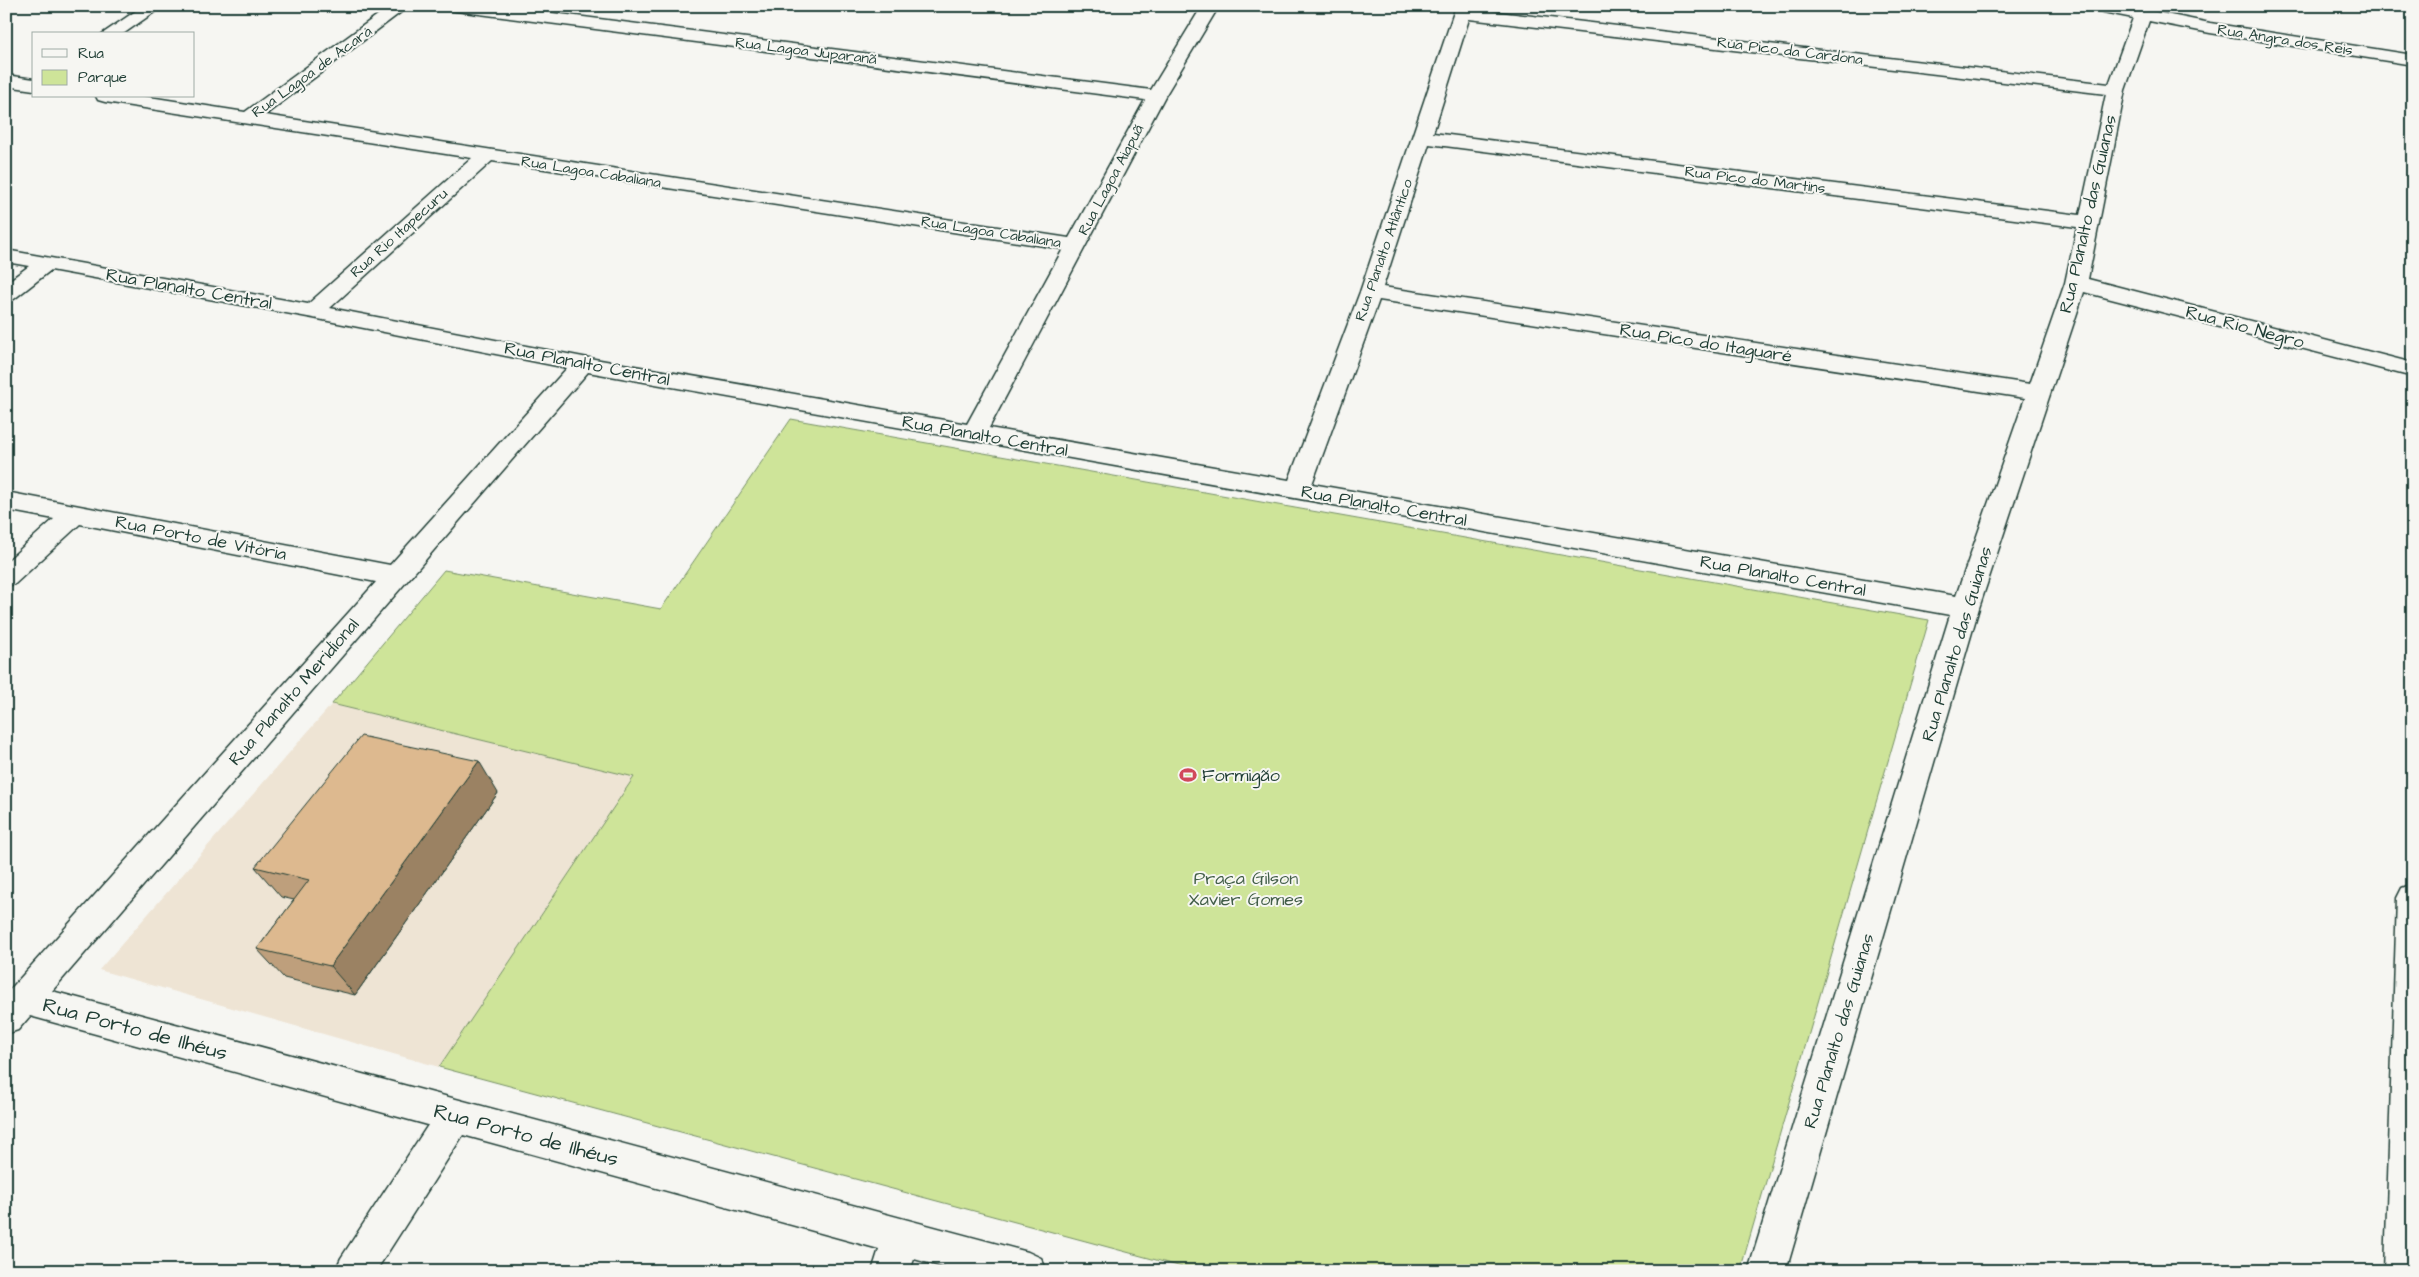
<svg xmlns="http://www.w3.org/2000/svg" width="2419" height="1277" font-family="'Architects Daughter',sans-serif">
<rect width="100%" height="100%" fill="#f6f6f2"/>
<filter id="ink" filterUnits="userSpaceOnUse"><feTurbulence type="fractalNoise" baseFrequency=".02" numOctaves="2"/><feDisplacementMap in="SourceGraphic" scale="10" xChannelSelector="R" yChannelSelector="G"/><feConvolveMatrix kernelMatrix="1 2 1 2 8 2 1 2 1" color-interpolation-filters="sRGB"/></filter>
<g filter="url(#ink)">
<!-- built -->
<path fill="#eee4d4" d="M 332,704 L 634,777 L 439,1067 L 99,970 Z"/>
<!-- green -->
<path fill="#cee499" stroke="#769066" d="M 791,419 L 1929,620 L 1740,1271 L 1197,1271 L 439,1067 L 634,777 L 332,704 L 444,570 L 661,609 Z"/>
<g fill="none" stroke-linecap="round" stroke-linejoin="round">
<!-- street casing -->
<g stroke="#1f3d34" stroke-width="3">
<g id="street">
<path d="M 143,6 L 163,6 L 123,34 L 102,34 Z"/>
<path d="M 390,6 L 409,6 L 265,115 L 1069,238 L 1145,100 L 456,11 L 450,10 L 448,6 L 498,6 L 1151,90 L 1202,6 L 1219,6 L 1165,96 L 989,428 L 1289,480 L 1360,292 L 1456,6 L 1473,6 L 1473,9 L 2109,84 L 2133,18 L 2093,10 L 2091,6 L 2126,6 L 2210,23 L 2413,55 L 2413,65 L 2210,33 L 2149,21 L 2125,90 L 2088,279 L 2413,363 L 2413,377 L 2084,292 L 1979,608 L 1786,1271 L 1748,1271 L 1950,615 L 588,372 L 52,991 L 1028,1252 L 1041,1258 L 1047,1271 L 958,1271 L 914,1259 L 910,1271 L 872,1271 L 879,1249 L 463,1135 L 376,1271 L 335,1271 L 341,1258 L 428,1125 L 30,1016 L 18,1030 L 6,1034 L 6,994 L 376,582 L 80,524 L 15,584 L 6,586 L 6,562 L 54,519 L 6,510 L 6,492 L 390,565 L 567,368 L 313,318 L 51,270 L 14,299 L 6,300 L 6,283 L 29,266 L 6,262 L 6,250 L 308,304 L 472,158 L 105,102 L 98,100 L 96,96 L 143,96 L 245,112 ZM 1469,19 L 2106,94 L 2080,215 L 1433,133 ZM 1429,144 L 2077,227 L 2065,283 L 2030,384 L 1383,287 ZM 492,161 L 1063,249 L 967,424 L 583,357 L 330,308 ZM 1379,300 L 2025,398 L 1956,596 L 1312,484 Z"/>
<path d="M 6,75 L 34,79 L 34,90 L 6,86 Z"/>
<path d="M 2413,884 L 2413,1271 L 2385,1271 L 2397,898 L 2402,888 Z"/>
</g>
</g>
<!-- street -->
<use href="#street" fill="#f6f6f2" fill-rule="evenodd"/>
</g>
<!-- wall -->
<path fill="#be9f7b" stroke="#1f3d34" d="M 498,793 L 355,995 L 284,978 L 257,949 L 294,900 L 281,897 L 255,867 Z"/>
<!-- shaded-wall -->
<path fill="#9b8264" stroke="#1f3d34" d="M 479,761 L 498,793 L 355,995 L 330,966 Z"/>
<!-- building -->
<path fill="#ddb98f" stroke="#1f3d34" d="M 361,736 L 479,761 L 330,966 L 257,949 L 309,880 L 255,867 Z"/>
</g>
<!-- icons -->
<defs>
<g id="stadium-bare" transform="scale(1.35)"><path d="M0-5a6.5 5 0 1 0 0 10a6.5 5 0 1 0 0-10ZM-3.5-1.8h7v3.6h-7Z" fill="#d1495b" stroke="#f6f6f2" stroke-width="2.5" paint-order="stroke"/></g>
</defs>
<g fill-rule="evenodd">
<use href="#stadium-bare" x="1188" y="775"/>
</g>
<g text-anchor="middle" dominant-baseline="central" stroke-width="4" stroke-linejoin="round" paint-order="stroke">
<!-- far-street labels -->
<g font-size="15" fill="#1f3d34" stroke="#f6f6f2">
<text transform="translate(2285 40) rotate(9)">Rua Angra dos Reis</text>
<text transform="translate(806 51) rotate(7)">Rua Lagoa Juparanã</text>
<text transform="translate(1790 51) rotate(7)">Rua Pico da Cardona</text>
<text transform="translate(312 72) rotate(-36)">Rua Lagoa de Acará</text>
<text transform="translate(591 172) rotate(9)">Rua Lagoa Cabaliana</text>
<text transform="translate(1111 180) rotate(-62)">Rua Lagoa Aiapuã</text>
<text transform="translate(1755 180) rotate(7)">Rua Pico do Martins</text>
<text transform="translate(991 232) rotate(9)">Rua Lagoa Cabaliana</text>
<text transform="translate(399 233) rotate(-42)">Rua Rio Itapecuru</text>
<text transform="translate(1384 250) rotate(-71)">Rua Planalto Atlântico</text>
</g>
<!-- street labels -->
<g font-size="18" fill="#1f3d34" stroke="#f6f6f2">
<text transform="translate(2088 214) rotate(-77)">Rua Planalto das Guianas</text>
<text transform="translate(189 289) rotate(10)">Rua Planalto Central</text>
<text transform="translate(2245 327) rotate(15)">Rua Rio Negro</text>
<text transform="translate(1706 343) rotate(9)">Rua Pico do Itaguaré</text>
<text transform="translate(587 364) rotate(11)">Rua Planalto Central</text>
<text transform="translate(985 436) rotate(10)">Rua Planalto Central</text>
<text transform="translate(1384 506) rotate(10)">Rua Planalto Central</text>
<text transform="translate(201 538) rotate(11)">Rua Porto de Vitória</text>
<text transform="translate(1783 576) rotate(10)">Rua Planalto Central</text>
<text transform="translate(1957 644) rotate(-73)">Rua Planalto das Guianas</text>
<text transform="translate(294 692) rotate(-49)">Rua Planalto Meridional</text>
<text transform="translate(1839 1031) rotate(-73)">Rua Planalto das Guianas</text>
</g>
<!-- poi labels -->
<g font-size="18" fill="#1f3d34" stroke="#f6f6f2" text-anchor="start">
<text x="1202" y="775">Formigão</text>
</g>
<!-- park labels -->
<g font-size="18" fill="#425e48" stroke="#f6f6f2">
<text x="1246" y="878">Praça Gilson<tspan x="1246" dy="21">Xavier Gomes</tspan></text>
</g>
<!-- near-street labels -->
<g font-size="21" fill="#1f3d34" stroke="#f6f6f2">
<text transform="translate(135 1029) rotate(15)">Rua Porto de Ilhéus</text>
<text transform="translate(526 1135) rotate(15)">Rua Porto de Ilhéus</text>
</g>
</g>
<!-- margin -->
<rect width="2419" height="1277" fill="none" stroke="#f6f6f2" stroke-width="25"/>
<rect x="12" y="12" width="2394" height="1252" fill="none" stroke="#1f3d34" stroke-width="2" filter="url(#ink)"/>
<!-- legend -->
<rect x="32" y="32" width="162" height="65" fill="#f6f6f2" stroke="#a0aca6"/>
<rect x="42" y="49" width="25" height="8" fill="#f6f6f2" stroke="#a0aca6"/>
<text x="78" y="58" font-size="15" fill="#1f3d34">Rua</text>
<rect x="42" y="70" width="25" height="15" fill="#cee499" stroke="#a0aca6"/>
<text x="78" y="82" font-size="15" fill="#1f3d34">Parque</text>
</svg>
